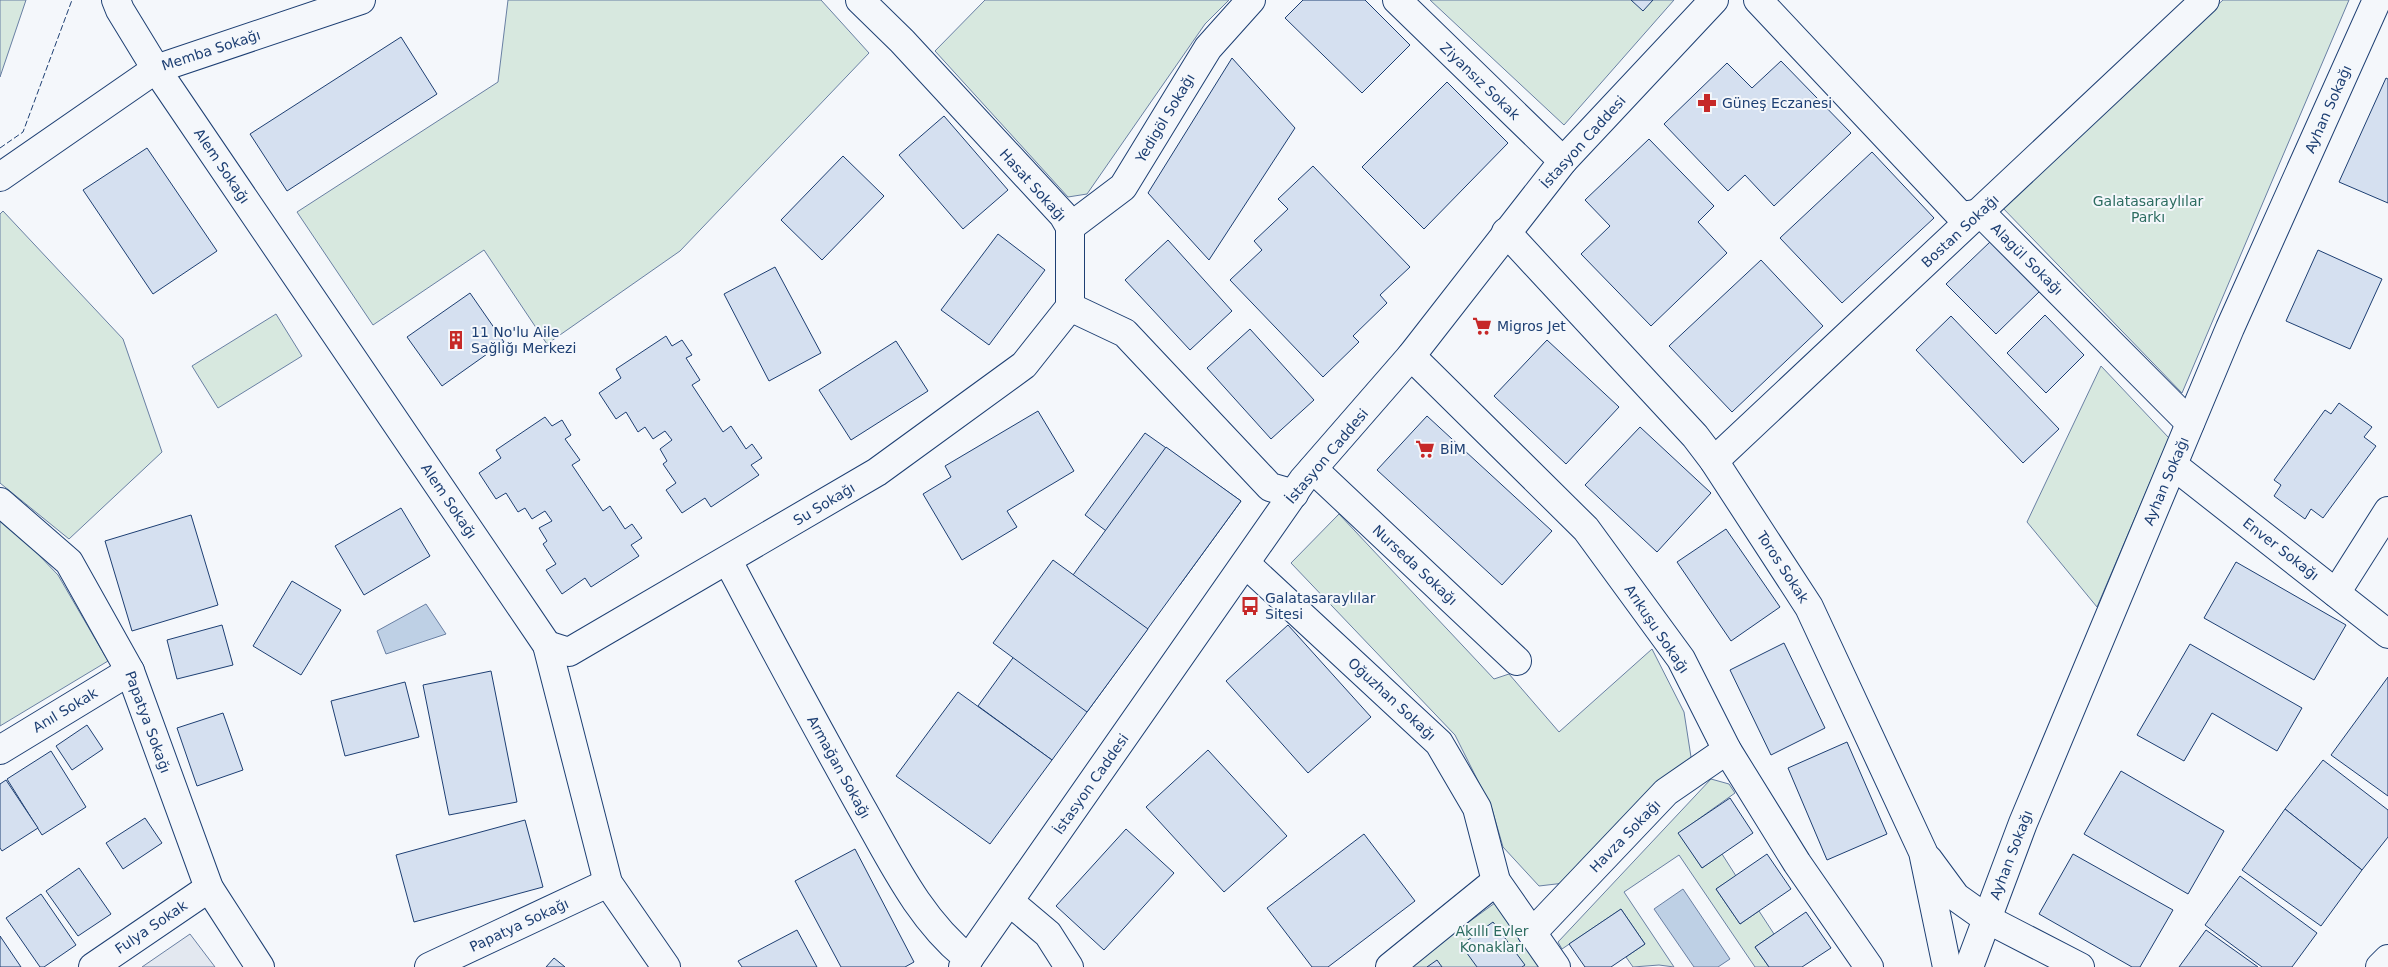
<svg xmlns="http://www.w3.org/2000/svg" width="2388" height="967" font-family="'DejaVu Sans',sans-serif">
<rect width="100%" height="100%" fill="#f4f7fb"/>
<!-- green -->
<g fill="#d7e8df" stroke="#687fa3">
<path d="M 0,0 L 26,0 L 0,77 Z"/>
<path d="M 508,0 L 821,0 L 869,53 L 680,251 L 547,344 L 484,250 L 373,325 L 297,212 L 498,82 Z"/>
<path d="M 985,0 L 1229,0 L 1205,24 L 1087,194 L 1068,197 L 935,51 Z"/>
<path d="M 1430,0 L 1674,0 L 1564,125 Z"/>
<path d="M 2223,0 L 2349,0 L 2182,393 L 1999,204 Z"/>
<path d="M 3,211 L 123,339 L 162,452 L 69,539 L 0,483 L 0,214 Z"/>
<path d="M 276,314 L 302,356 L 218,408 L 192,366 Z"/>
<path d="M 2101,366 L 2169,438 L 2097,607 L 2027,522 Z"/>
<path d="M 1339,514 L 1494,679 L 1509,674 L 1559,732 L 1652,649 L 1684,712 L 1691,757 L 1573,882 L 1539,886 L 1503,847 L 1492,809 L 1455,735 L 1291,563 Z"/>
<path d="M 0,518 L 14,529 L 58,575 L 108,661 L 0,726 Z"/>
<path d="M 1711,779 L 1729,784 L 1735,793 L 1679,833 L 1702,868 L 1722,854 L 1736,876 L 1716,889 L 1740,924 L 1759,911 L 1774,934 L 1755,947 L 1769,967 L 1755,967 L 1679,855 L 1624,892 L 1674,967 L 1659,965 L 1633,967 L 1626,957 L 1645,944 L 1621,909 L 1562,949 L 1558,942 Z"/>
<path d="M 1499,900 L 1546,967 L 1407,967 Z"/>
</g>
<!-- parking -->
<path fill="#e3e8f0" stroke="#687fa3" d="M 190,934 L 215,967 L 142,967 Z"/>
<!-- water -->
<g fill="#bed0e5" stroke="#687fa3">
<path d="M 426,604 L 446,634 L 386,654 L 377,631 Z"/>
<path d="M 1683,889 L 1730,959 L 1718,967 L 1694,967 L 1654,909 Z"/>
</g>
<!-- building -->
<g fill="#d5e0f0" stroke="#1d3f73">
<path d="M 1303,0 L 1365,0 L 1410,45 L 1362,93 L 1285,18 Z"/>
<path d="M 1631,0 L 1653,0 L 1643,11 Z"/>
<path d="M 401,37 L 437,94 L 287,191 L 250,134 Z"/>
<path d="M 1232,58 L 1295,128 L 1209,260 L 1148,193 Z"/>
<path d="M 1781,61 L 1851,133 L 1774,206 L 1745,175 L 1728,191 L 1664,124 L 1727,63 L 1752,88 Z"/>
<path d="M 2386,78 L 2388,79 L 2388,203 L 2339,182 Z"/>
<path d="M 1447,82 L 1508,143 L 1424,229 L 1362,167 Z"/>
<path d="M 944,116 L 1008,190 L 963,229 L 899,155 Z"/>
<path d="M 1649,139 L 1714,206 L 1698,222 L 1727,253 L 1651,326 L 1581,254 L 1610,226 L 1585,200 Z"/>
<path d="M 147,148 L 217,251 L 153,294 L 83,190 Z"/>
<path d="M 1872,152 L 1934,218 L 1842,303 L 1780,238 Z"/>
<path d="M 843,156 L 884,196 L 822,260 L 781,220 Z"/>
<path d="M 1313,166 L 1410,267 L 1380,295 L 1387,303 L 1353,336 L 1359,342 L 1323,377 L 1230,280 L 1262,250 L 1254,241 L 1288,209 L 1278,199 Z"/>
<path d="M 998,234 L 1045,270 L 989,345 L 941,310 Z"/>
<path d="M 1168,240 L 1232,311 L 1190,350 L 1125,280 Z"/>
<path d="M 1991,241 L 2040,291 L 1996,334 L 1946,284 Z"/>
<path d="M 2318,250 L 2382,279 L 2350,349 L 2286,321 Z"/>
<path d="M 1761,260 L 1823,326 L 1732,412 L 1669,346 Z"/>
<path d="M 775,267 L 821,353 L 769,381 L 724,294 Z"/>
<path d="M 470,293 L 504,342 L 442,386 L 407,337 Z"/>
<path d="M 2045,315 L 2084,355 L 2046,393 L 2007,353 Z"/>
<path d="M 1951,316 L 2059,429 L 2023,463 L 1916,350 Z"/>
<path d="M 1250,329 L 1314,400 L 1271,439 L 1207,368 Z"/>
<path d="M 666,336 L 672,346 L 682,340 L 692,355 L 686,358 L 700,380 L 692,385 L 723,432 L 731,426 L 746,449 L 752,444 L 762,458 L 751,465 L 759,475 L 711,507 L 705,498 L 682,513 L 666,490 L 676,483 L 663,464 L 667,461 L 660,449 L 672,440 L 665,431 L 653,439 L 645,427 L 638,432 L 626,412 L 616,419 L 599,393 L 621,378 L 616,369 Z"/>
<path d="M 1547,340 L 1619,407 L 1566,464 L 1494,396 Z"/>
<path d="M 896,341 L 928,391 L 851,440 L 819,390 Z"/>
<path d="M 2339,403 L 2372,427 L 2364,437 L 2376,446 L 2323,518 L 2311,509 L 2305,519 L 2274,496 L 2281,485 L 2274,480 L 2325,410 L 2331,414 Z"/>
<path d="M 1038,411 L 1074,471 L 1007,511 L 1017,527 L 962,560 L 923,494 L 951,477 L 945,466 Z"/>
<path d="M 1427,416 L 1552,531 L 1502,585 L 1377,470 Z"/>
<path d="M 545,417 L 552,426 L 562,420 L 571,435 L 565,439 L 580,460 L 572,465 L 603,511 L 610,506 L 625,529 L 632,524 L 642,538 L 631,545 L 639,556 L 591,587 L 585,578 L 562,594 L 546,570 L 556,564 L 543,544 L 547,541 L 539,528 L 552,521 L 545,511 L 532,519 L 525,508 L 518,512 L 506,493 L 496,499 L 479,473 L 501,458 L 496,450 Z"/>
<path d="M 1640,427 L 1711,493 L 1657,552 L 1585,485 Z"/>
<path d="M 1145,433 L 1241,501 L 1179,586 L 1085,515 Z"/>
<path d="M 1166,447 L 1241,501 L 1052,760 L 978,706 Z"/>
<path d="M 401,508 L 430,556 L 364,595 L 335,546 Z"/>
<path d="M 191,515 L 218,605 L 132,631 L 105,541 Z"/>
<path d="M 1726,529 L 1780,607 L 1731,641 L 1677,562 Z"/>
<path d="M 1053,560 L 1148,629 L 1087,712 L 993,643 Z"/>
<path d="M 2236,562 L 2346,625 L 2314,680 L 2204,618 Z"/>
<path d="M 292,581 L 341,610 L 301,675 L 253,646 Z"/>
<path d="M 222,625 L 233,665 L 177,679 L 167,640 Z"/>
<path d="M 1288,625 L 1371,717 L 1308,773 L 1226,681 Z"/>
<path d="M 1784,643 L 1825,728 L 1771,755 L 1730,670 Z"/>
<path d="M 2190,644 L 2302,708 L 2277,751 L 2212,713 L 2184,761 L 2137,735 Z"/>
<path d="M 491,671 L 517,802 L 449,815 L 423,685 Z"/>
<path d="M 2388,677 L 2388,796 L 2331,755 Z"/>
<path d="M 405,682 L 419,737 L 345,756 L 331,701 Z"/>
<path d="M 958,692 L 1052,760 L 990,844 L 896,776 Z"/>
<path d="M 223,713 L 243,770 L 197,786 L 177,728 Z"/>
<path d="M 87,725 L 103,749 L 72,770 L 56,746 Z"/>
<path d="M 1847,742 L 1887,834 L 1827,860 L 1788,768 Z"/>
<path d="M 1208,750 L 1287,836 L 1224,892 L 1146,807 Z"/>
<path d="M 51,751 L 86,807 L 42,835 L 7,779 Z"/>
<path d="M 2323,760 L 2388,810 L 2388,837 L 2362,870 L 2285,809 Z"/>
<path d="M 2121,771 L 2224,831 L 2188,894 L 2084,834 Z"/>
<path d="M 6,780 L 38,828 L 2,851 L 0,848 L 0,784 Z"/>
<path d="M 1730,798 L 1753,833 L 1702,868 L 1678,833 Z"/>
<path d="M 2285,809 L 2362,870 L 2321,926 L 2242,870 Z"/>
<path d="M 145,818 L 162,843 L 123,869 L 106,843 Z"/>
<path d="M 525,820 L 543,887 L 414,922 L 396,855 Z"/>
<path d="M 1126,829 L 1174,873 L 1104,950 L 1056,906 Z"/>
<path d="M 1364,834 L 1415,901 L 1328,967 L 1312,967 L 1267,908 Z"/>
<path d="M 855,849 L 914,962 L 905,967 L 841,967 L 795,881 Z"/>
<path d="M 1767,854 L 1791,889 L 1740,924 L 1716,889 Z"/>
<path d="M 2073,854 L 2173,910 L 2140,967 L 2132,967 L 2039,914 Z"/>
<path d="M 79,868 L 111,914 L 78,936 L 46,891 Z"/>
<path d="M 2240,876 L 2317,933 L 2292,967 L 2262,967 L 2205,925 Z"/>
<path d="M 41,894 L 76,945 L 44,967 L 40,967 L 6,918 Z"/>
<path d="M 1621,909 L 1645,944 L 1611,967 L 1585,967 L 1569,944 Z"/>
<path d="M 1806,912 L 1831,948 L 1802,967 L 1769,967 L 1755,947 Z"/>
<path d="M 1493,922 L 1525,965 L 1522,967 L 1477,967 L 1461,945 Z"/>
<path d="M 797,930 L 817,967 L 742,967 L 738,961 Z"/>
<path d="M 2206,930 L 2258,967 L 2179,967 Z"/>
<path d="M 0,936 L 21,967 L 0,967 Z"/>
<path d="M 554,958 L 565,967 L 546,967 Z"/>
<path d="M 1437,960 L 1442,967 L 1427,967 Z"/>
</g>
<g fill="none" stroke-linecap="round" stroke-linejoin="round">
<!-- minor casing -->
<g stroke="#1d3f73" stroke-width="30">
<g id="minor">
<path d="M 116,0 L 120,10 L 156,69 L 547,645 L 608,883 L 666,967"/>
<path d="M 860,0 L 902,41 L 1063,215 L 1070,227 L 1070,307"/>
<path d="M 1397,0 L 1563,161"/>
<path d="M 1758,0 L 1961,216 L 1981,213 L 2190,423"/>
<path d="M 0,177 L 156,69 L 361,0"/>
<path d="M 1070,227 L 1123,187 L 1208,48 L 1251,0"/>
<path d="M 1506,232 L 1695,436 L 1714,461 L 1809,607 L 1923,852 L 1947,967"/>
<path d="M 1070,307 L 1125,333 L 1270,487 L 1294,494"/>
<path d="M 1411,356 L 1586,529 L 1681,659 L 1727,750 L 1797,863 L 1869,967"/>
<path d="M 1714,461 L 2205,0"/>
<path d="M 2173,465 L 2388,634"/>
<path d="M 1313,469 L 1517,661"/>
<path d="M 0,502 L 69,562 L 130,671 L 209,888 L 260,967"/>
<path d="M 728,561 C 771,643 815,724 860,805 C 891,859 919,920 969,959"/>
<path d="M 1246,564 L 1439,743 L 1477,808 L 1496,881 L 1556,967"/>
<path d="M 2336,593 L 2388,511"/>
<path d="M 547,645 L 569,652 L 877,472 L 1024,365 L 1070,307"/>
<path d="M 0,750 L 130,671"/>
<path d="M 1928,859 L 1956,897 L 1987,919 L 2080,967"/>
<path d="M 1010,902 L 1048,934 L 1069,967"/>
<path d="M 1532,933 L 1666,792 L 1727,750"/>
<path d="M 93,967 L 209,888"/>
<path d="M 429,967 L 608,883"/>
<path d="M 963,967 L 1303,480 L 1411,356 L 1563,161 L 1714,0"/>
<path d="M 1390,967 L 1496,881"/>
<path d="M 1969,967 L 2023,823 L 2230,328 L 2377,0"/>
</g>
</g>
<!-- major casing -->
<g stroke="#1d3f73" stroke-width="30">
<path id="major" d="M 2380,967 L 2388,959"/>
</g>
<!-- minor -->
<use href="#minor" stroke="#f4f7fb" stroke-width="28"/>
<!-- major -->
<use href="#major" stroke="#f4f7fb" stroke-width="28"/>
<!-- fence -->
<path stroke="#1d3f73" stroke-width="1" stroke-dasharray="6 2.5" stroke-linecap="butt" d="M 0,148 L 23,132 L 72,0"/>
</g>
<!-- icons -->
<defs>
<g id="pharmacy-bare" transform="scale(1.5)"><path d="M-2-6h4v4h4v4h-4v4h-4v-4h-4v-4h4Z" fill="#c62828" stroke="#f4f7fb" stroke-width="2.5" paint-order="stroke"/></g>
<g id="supermarket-bare" transform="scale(1.5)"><path d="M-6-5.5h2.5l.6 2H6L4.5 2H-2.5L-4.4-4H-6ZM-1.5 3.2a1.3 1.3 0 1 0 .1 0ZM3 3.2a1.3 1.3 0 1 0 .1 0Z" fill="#c62828" stroke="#f4f7fb" stroke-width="2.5" paint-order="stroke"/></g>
<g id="building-bare" transform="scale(1.5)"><path d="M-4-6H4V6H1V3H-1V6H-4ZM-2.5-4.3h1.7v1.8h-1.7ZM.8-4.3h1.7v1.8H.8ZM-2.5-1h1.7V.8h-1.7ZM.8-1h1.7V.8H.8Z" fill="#c62828" stroke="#f4f7fb" stroke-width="2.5" paint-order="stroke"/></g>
<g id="bus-bare" transform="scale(1.5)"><path d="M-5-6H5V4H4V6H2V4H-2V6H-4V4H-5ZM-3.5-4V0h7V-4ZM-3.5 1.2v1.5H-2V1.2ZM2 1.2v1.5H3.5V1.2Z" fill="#c62828" stroke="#f4f7fb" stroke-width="2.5" paint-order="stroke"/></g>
</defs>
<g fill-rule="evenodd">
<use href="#pharmacy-bare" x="1707" y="103"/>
<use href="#supermarket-bare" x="1482" y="326"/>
<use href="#building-bare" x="456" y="340"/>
<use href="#supermarket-bare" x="1425" y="449"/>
<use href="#bus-bare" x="1250" y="606"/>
</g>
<g text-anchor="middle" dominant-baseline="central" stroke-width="4" stroke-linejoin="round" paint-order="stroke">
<!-- street labels -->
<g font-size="14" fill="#1d3f73" stroke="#f4f7fb">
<text transform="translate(211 50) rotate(-18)">Memba Sokağı</text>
<text transform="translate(1480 81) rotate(44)">Ziyansız Sokak</text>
<text transform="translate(2328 109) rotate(-66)">Ayhan Sokağı</text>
<text transform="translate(1165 118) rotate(-59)">Yedigöl Sokağı</text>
<text transform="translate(1583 142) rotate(-48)">İstasyon Caddesi</text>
<text transform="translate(222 166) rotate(56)">Alem Sokağı</text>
<text transform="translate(1033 185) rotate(48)">Hasat Sokağı</text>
<text transform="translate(1960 231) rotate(-43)">Bostan Sokağı</text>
<text transform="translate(2027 259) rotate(45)">Alagül Sokağı</text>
<text transform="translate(1327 456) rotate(-50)">İstasyon Caddesi</text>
<text transform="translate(2166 481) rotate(-67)">Ayhan Sokağı</text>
<text transform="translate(449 501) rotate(56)">Alem Sokağı</text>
<text transform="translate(824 504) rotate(-31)">Su Sokağı</text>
<text transform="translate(2281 549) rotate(38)">Enver Sokağı</text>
<text transform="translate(1415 565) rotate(43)">Nurseda Sokağı</text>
<text transform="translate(1783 567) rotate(57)">Toros Sokak</text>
<text transform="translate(1657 629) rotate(56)">Arıkuşu Sokağı</text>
<text transform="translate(1392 699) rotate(43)">Oğuzhan Sokağı</text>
<text transform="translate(65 710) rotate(-31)">Anıl Sokak</text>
<text transform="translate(148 722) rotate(70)">Papatya Sokağı</text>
<text transform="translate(839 767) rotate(61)">Armağan Sokağı</text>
<text transform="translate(1091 784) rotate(-55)">İstasyon Caddesi</text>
<text transform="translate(1625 836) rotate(-46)">Havza Sokağı</text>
<text transform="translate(2011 855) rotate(-69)">Ayhan Sokağı</text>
<text transform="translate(519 925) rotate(-25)">Papatya Sokağı</text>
<text transform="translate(151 927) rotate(-34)">Fulya Sokak</text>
</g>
<!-- poi labels -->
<g font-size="14" fill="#1d3f73" stroke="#f4f7fb" text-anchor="start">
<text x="1722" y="103">Güneş Eczanesi</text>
<text x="1497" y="326">Migros Jet</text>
<text x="471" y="332">11 No'lu Aile<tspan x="471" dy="16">Sağlığı Merkezi</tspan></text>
<text x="1440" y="449">BİM</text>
<text x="1265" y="598">Galatasaraylılar<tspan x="1265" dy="16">Sitesi</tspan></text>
</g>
<!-- park labels -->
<g font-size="14" fill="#2c6c60" stroke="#f4f7fb">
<text x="2148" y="201">Galatasaraylılar<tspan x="2148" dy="16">Parkı</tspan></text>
<text x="1492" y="931">Akıllı Evler<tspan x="1492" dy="16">Konakları</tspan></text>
</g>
</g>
</svg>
